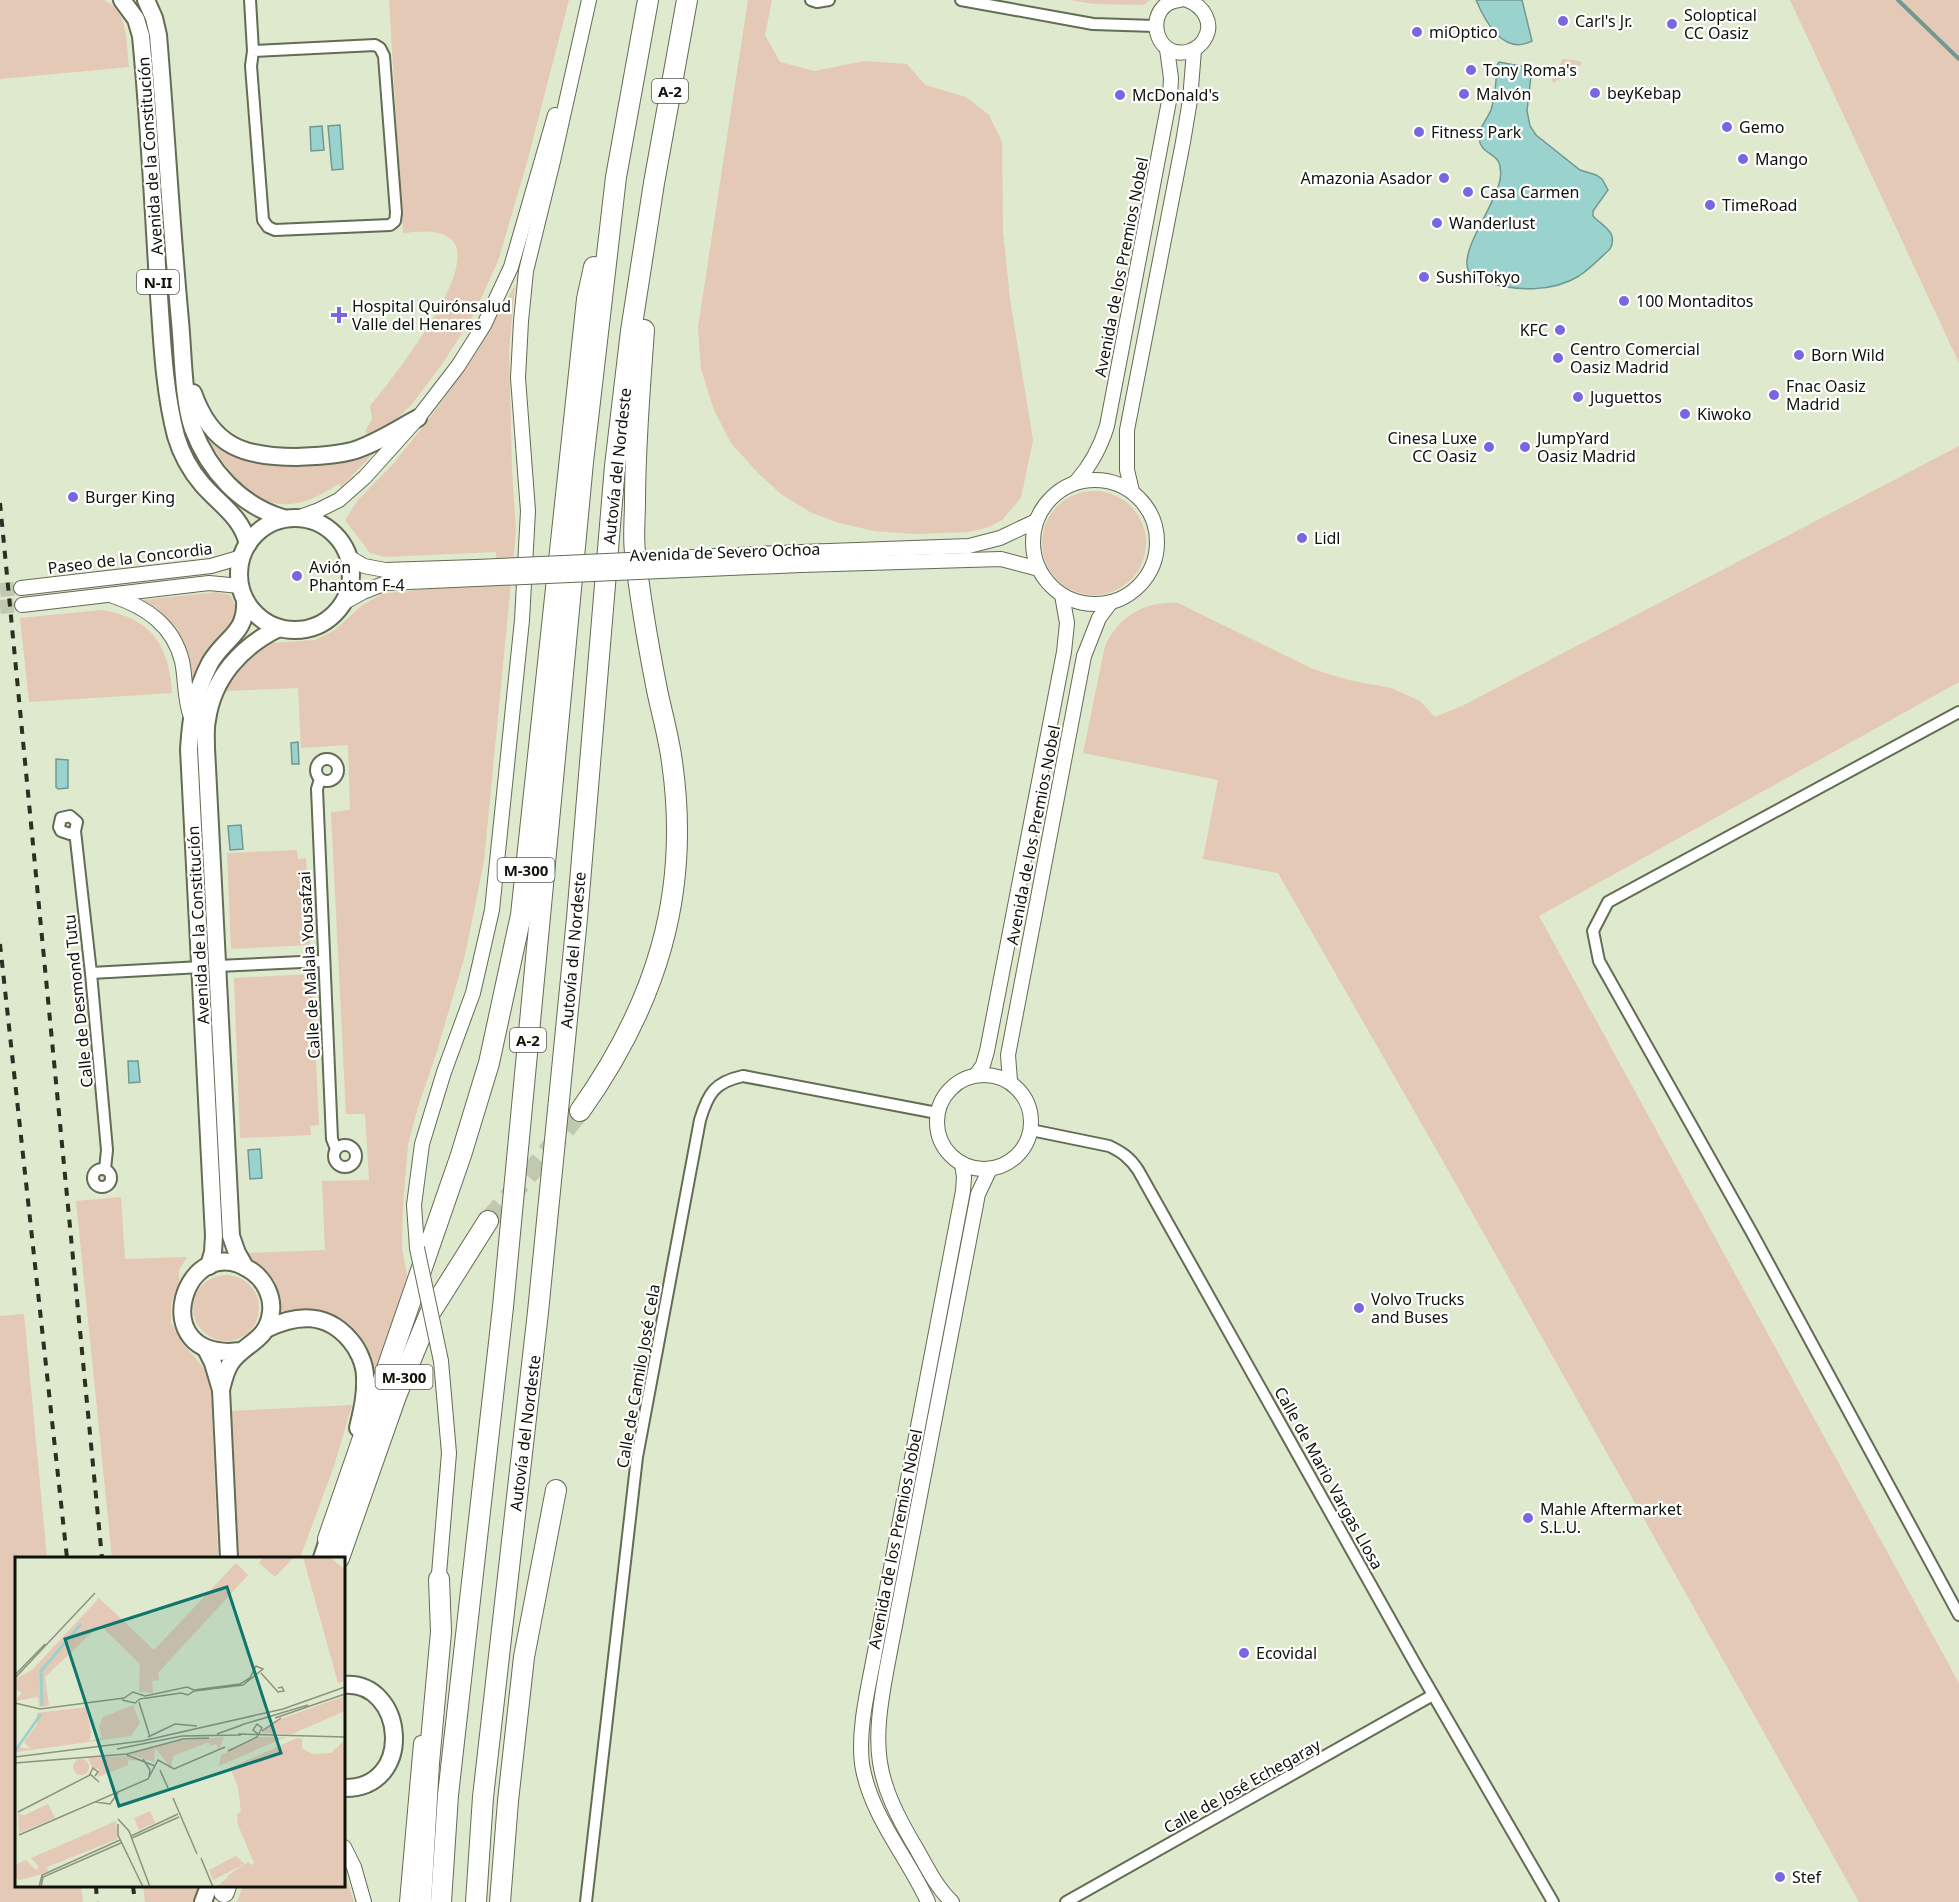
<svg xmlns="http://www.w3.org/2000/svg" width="1959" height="1902" font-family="'Noto Sans',sans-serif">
<rect width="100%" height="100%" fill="#dfe9cd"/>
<!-- green -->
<g fill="#e3c9b6">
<path d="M 0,0 L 104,0 C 129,12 126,42 129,67 L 0,79 Z"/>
<path d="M 389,0 L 569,0 L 526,166 L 498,261 L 472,318 L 440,367 L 412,404 L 392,424 L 368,438 L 365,431 L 372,419 L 370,406 C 390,381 481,269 452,240 C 439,228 419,232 403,233 Z"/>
<path d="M 748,0 L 772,0 L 765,35 L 780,62 L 814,71 L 865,61 L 907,64 L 925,85 L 966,97 L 989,115 L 1002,142 L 1003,231 L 1010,299 L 1033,440 L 1021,498 L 1002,520 L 989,527 L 969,532 L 914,534 L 874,531 L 839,523 L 810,512 L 781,494 L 758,473 L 731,443 L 714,410 L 701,369 L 698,327 Z"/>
<path d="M 1069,0 L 1150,0 L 1144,5 L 1094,4 Z"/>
<path d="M 1790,0 L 1959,0 L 1959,363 Z"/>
<path d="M 1563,59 L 1580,61 L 1582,64 L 1553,83 L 1552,79 Z"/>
<path d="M 515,285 L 509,350 L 512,470 L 516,531 L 484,861 L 465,955 L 437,1051 L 418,1107 L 408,1145 L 403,1204 L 402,1247 L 407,1276 L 375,1378 L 371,1356 L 350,1326 L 330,1315 L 313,1311 L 280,1316 C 278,1281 270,1277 246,1253 L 325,1250 L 322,1181 L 369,1180 L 365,1114 L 346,1114 L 331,812 L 350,810 L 348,745 L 301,748 L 298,688 L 225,691 L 240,666 L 255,652 L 273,643 L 315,640 L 335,630 L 361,606 L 382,594 L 424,589 L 495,585 L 496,552 L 385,557 L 370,553 L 345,520 L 358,500 L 394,463 L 433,414 L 473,358 Z"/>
<path d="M 207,434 C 248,484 322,459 375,449 L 376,451 L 341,487 L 339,484 C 325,492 313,500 297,503 C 255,512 224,468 207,437 Z"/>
<path d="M 1959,446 L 1959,682 L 1539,916 L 1959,1683 L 1959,1902 L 1859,1902 L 1456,1184 L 1278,873 L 1203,859 L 1218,780 L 1083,753 L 1105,646 C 1119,616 1145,601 1178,603 L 1313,669 L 1348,680 L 1391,688 L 1420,701 L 1435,717 L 1462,706 Z"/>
<circle cx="1094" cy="543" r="52"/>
<path d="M 217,592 L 230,595 L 237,609 L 238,618 L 200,664 L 191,683 L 169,624 L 157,610 L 142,600 Z"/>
<path d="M 102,610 C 151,618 169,645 172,693 L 29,702 L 20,618 Z"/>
<path d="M 297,850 L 298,859 L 306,858 L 310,945 L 231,949 L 227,853 Z"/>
<path d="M 312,974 L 319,1125 L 310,1126 L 311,1135 L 240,1138 L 234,978 Z"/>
<path d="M 121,1197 L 125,1259 L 187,1257 L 179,1270 L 179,1281 L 171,1304 L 171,1323 L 181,1341 L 207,1372 L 211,1394 L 218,1558 L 112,1558 L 76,1201 Z"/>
<circle cx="226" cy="1308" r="33"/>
<path d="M 24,1314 L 47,1558 L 16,1558 L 16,1886 L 81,1886 L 83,1902 L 0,1902 L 0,1316 Z"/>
<path d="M 352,1405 L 334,1466 L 300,1558 L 239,1558 L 231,1411 Z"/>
<path d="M 344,1871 L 354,1902 L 237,1902 L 243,1886 L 344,1886 Z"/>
<path d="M 143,1886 L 199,1886 L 193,1902 L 145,1902 Z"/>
</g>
<!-- water -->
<g fill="#9ad3cd" stroke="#719992" stroke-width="1.5">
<path d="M 1476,0 L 1522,0 L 1532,41 C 1503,56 1485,21 1476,0 Z"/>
<path d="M 1499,62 L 1525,67 L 1531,76 L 1527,111 L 1530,126 L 1536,135 L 1580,170 L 1596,175 L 1602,179 L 1608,190 L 1593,211 L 1593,216 C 1602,226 1619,232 1610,249 C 1600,258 1591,268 1579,276 C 1551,293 1516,291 1486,282 C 1477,279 1468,276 1467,265 C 1465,243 1495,205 1500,180 C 1505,149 1482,159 1479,139 C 1477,130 1488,118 1491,110 C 1496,95 1496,80 1497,65 Z"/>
<path d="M 340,125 L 343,169 L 332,170 L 328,126 Z"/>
<path d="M 322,126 L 324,150 L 311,151 L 310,127 Z"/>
<path d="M 298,742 L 299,764 L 292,764 L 291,743 Z"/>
<path d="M 56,759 L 68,760 L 68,788 L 58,789 L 56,787 Z"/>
<path d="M 241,825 L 243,849 L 230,850 L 228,826 Z"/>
<path d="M 128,1061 L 138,1061 L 140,1082 L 129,1083 Z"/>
<path d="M 260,1149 L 262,1178 L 250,1179 L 248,1150 Z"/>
</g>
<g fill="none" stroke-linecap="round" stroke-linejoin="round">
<!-- stream -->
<path stroke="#719992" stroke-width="4" d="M 1898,0 L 1959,59"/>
<!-- tertiary-tunnel -->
<g stroke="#c0c9b0" stroke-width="14" stroke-dasharray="14 7" stroke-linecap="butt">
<path d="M 0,590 L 21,588"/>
<path d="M 0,607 L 22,605"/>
</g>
<!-- motorway-tunnel -->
<path stroke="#c0c9b0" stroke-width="20" stroke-dasharray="20 10" stroke-linecap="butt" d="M 488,1221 L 535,1167 L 580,1111"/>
<!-- minor casing -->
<g stroke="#636c54" stroke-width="14">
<g id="minor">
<path d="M 250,0 L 253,51 L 251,66 L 263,220 L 268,227 L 275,230 L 390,225 L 395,221 L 396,213 L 384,56 L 380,48 L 375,45 L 253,51"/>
<path d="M 811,0 L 817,2 L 829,0"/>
<path d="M 961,0 L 1093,24 L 1155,26"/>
<path d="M 1959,712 L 1608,902 L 1593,931 L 1599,961 L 1752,1233 L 1959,1615"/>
<circle cx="327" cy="770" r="11"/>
<path d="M 320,779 L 317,789 L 332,1139 L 336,1149"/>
<path d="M 75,831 L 70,834 L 61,831 L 59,827 L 61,818 L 70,816 L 77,822 L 75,831 L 91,973 L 107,1150 L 105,1169"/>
<path d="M 217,966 L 323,961"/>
<path d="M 91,973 L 201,967"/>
<path d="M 1031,1130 L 1109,1146 C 1122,1152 1130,1158 1138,1170 L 1417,1667 L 1553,1902"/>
<circle cx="345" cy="1156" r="11"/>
<circle cx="102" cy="1178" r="9"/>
<path d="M 586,1902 L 637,1457 L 700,1120 C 708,1093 715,1082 743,1076 L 937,1113"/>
<path d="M 1066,1902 L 1433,1695"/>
</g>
</g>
<!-- tertiary casing -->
<g stroke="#636c54" stroke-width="16">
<g id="tertiary">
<path d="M 1180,0 C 1142,3 1153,63 1190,51 C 1195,49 1201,45 1204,40 C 1215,23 1203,6 1187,0"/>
<circle cx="1095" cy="542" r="62"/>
<path d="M 1076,482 C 1091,465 1100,449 1107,426 L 1170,96 L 1171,78 L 1167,49"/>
<path d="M 1132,491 L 1127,470 L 1127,430 L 1183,142 L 1190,100 L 1194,50"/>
<path d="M 297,518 L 319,510 L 339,500 L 365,477 L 418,418 L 458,366 L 484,325 L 511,267 L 555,115"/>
<path d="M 801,552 L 969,546 L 1000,538 L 1036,521"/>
<path d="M 349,557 L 364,566 L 385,570 L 476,567"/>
<path d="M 801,565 L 1001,559 L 1039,569"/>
<path d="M 21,588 L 211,566 L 242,557"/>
<path d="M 113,596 C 146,607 173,625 182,661 C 186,680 184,699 191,717"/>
<path d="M 343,603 L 363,592 L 386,583 L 476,579"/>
<path d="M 22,605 L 209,583 L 240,586"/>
<circle cx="984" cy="1122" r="47"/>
<path d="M 976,1075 L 983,1065 L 987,1051 L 1064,652 L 1067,623 L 1062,595"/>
<path d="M 1010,1081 L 1008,1055 L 1084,656 L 1099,618 L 1111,602"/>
<path d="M 417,1248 L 414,1205 L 422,1144 L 444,1072 L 473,993 L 492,910 L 522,620 L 528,511 L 518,378 L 521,321 L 526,271 L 553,161 L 589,0"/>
<path d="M 438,1586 L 449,1453 L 441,1361"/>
<path d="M 344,1847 L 354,1867 L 364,1902"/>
<path d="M 407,1902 L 421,1743"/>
<path d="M 928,1902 C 907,1856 870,1815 862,1764 C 858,1731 867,1694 873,1662 L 963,1191 L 964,1177 L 962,1164"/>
<path d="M 952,1902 C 936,1887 927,1867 916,1848 C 873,1776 872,1748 887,1667 L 978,1194 L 990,1169"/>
</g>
</g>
<!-- primary casing -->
<g stroke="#636c54" stroke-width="20">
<g id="primary">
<path d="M 122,0 L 136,19 L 141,36 C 149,118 153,200 158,282 C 162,333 163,386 176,436 C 181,453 190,470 202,484 C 220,505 241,516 248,544"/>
<path d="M 146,0 L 154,18 L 158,35 C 166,130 171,226 180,321 C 183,352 183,400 193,429 C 209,471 240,505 283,518"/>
<path d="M 193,393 C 212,447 244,457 297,457 C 316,456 333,456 352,451 C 375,444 396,430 418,418"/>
<circle cx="295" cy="574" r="56"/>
<path d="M 209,1266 L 213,1252 L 214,1236 L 189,749 C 191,717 195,692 210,663 C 225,637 247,634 245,600"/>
<path d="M 245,1267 L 237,1253 L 231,1236 L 206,748 C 206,739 205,729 207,720 C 213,677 242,646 279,628"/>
<path d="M 266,1329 C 297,1314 326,1312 350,1340 C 358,1349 365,1364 365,1377 C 366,1395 362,1411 358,1428"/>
<path d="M 206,1349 L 213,1363 L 221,1390 L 229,1558"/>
<path d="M 221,1390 C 223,1382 225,1372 230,1364 C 243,1343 268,1342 271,1312 C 273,1297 265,1281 253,1272 C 185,1223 141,1364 241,1351"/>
<path d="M 322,1558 L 332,1528"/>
<path d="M 344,1685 C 405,1680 416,1789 344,1788"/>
<path d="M 203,1902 L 209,1886"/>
</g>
</g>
<!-- motorway casing -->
<g stroke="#636c54" stroke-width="22">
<g id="motorway">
<path d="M 580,1111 C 656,1004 691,894 672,762 C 669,738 662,714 657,690 C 648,644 640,599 635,552 C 633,535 635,518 635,502 C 635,444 640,387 644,330"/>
<path d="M 328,1539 L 461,1155 L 489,1063 L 521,915 L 587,299 L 594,267"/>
<path d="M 339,1558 L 396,1396 L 430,1313 L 488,1221"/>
<path d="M 224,1892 L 226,1886"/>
<path d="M 421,1902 L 429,1763 L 441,1632 L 439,1579"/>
<path d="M 441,1902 L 448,1795 L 503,1307 L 583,462 L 616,177 L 648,0"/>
<path d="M 476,1902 L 483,1797 L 538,1312 L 577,918 L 615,466 L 631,331 L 654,183 L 687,0"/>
<path d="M 500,1902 L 508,1801 L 524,1657 L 556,1490"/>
</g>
</g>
<!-- minor -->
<use href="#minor" stroke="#fff" stroke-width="10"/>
<!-- tertiary -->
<use href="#tertiary" stroke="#fff" stroke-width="14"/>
<!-- primary -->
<use href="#primary" stroke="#fff" stroke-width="16"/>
<!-- motorway -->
<use href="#motorway" stroke="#fff" stroke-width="20"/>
<!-- rail -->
<g stroke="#2b2f24" stroke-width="4" stroke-dasharray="8 8" stroke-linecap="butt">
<path d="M 0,503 L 102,1558"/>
<path d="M 0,944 L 67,1558"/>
<path d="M 96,1886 L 97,1902"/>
<path d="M 133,1886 L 135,1902"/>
</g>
<!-- tertiary-bridge casing -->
<g stroke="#636c54" stroke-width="16" stroke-linecap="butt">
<g id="tertiary-bridge">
<path d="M 476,567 L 801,552"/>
<path d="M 476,579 L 801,565"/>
<path d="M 417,1248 L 441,1361"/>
</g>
</g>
<!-- tertiary-bridge -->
<use href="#tertiary-bridge" stroke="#fff" stroke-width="14"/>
</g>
<!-- markers -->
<g fill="#7a66e1" stroke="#fff" stroke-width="2">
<circle cx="1563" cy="21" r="6"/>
<circle cx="1672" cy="24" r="6"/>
<circle cx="1417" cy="32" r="6"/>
<circle cx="1471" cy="70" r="6"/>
<circle cx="1595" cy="93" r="6"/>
<circle cx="1464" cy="94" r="6"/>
<circle cx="1120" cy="95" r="6"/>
<circle cx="1727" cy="127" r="6"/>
<circle cx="1419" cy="132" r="6"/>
<circle cx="1743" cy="159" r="6"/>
<circle cx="1444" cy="178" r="6"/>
<circle cx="1468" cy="192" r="6"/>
<circle cx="1710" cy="205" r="6"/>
<circle cx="1437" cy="223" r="6"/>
<circle cx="1424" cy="277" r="6"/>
<circle cx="1624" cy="301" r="6"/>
<path d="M336 306h6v6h6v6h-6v6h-6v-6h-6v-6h6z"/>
<circle cx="1560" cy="330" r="6"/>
<circle cx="1799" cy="355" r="6"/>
<circle cx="1558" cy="358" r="6"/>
<circle cx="1774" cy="395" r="6"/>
<circle cx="1578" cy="397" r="6"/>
<circle cx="1685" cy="414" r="6"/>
<circle cx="1489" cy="447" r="6"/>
<circle cx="1525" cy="447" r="6"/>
<circle cx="73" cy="497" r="6"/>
<circle cx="1302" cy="538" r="6"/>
<circle cx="297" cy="576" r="6"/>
<circle cx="1359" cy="1308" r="6"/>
<circle cx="1528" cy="1518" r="6"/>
<circle cx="1244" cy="1653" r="6"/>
<circle cx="1780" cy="1877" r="6"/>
</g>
<g text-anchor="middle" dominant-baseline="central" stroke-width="4.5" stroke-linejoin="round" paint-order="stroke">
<!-- shield labels -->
<g fill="#fff" stroke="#585a54" stroke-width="1.5">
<rect x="652" y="79" width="36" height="24" rx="4.5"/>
<rect x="137" y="270" width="42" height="24" rx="4.5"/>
<rect x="497.5" y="858" width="57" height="24" rx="4.5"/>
<rect x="510" y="1028" width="36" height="24" rx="4.5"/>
<rect x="375.5" y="1365" width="57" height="24" rx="4.5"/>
</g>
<g font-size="15" font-weight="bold" fill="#10130a">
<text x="670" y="91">A-2</text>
<text x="158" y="282">N-II</text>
<text x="526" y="870">M-300</text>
<text x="528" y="1040">A-2</text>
<text x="404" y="1377">M-300</text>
</g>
<!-- poi labels -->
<g font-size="16" fill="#10130a" stroke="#fff" text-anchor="start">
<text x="1684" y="15">Soloptical<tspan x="1684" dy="18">CC Oasiz</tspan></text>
<text x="1575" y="21">Carl's Jr.</text>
<text x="1429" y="32">miOptico</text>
<text x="1483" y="70">Tony Roma's</text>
<text x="1607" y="93">beyKebap</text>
<text x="1476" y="94">Malvón</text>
<text x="1132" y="95">McDonald's</text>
<text x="1739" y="127">Gemo</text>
<text x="1431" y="132">Fitness Park</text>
<text x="1755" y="159">Mango</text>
<text x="1432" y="178" text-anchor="end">Amazonia Asador</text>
<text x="1480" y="192">Casa Carmen</text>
<text x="1722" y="205">TimeRoad</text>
<text x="1449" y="223">Wanderlust</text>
<text x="1436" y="277">SushiTokyo</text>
<text x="1636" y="301">100 Montaditos</text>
<text x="352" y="306">Hospital Quirónsalud<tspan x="352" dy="18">Valle del Henares</tspan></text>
<text x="1548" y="330" text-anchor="end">KFC</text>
<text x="1570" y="349">Centro Comercial<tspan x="1570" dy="18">Oasiz Madrid</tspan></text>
<text x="1811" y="355">Born Wild</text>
<text x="1786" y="386">Fnac Oasiz<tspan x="1786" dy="18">Madrid</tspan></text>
<text x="1590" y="397">Juguettos</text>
<text x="1697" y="414">Kiwoko</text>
<text x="1477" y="438" text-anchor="end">Cinesa Luxe<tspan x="1477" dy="18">CC Oasiz</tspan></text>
<text x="1537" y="438">JumpYard<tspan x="1537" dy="18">Oasiz Madrid</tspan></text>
<text x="85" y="497">Burger King</text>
<text x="1314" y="538">Lidl</text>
<text x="309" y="567">Avión<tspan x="309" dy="18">Phantom F-4</tspan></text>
<text x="1371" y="1299">Volvo Trucks<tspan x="1371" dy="18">and Buses</tspan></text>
<text x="1540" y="1509">Mahle Aftermarket<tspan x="1540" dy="18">S.L.U.</tspan></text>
<text x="1256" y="1653">Ecovidal</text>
<text x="1792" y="1877">Stef</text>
</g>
<!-- street labels -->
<g font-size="16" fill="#10130a" stroke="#fff">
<text transform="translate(150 156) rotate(-94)">Avenida de la Constitución</text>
<text transform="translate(1121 267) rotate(-79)">Avenida de los Premios Nobel</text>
<text transform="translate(617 466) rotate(-84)">Autovía del Nordeste</text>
<text transform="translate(725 552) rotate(-2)">Avenida de Severo Ochoa</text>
<text transform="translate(130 558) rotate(-7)">Paseo de la Concordia</text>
<text transform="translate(1033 835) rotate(-79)">Avenida de los Premios Nobel</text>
<text transform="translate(198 925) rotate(-93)">Avenida de la Constitución</text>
<text transform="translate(573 950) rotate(-85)">Autovía del Nordeste</text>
<text transform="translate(309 965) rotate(-93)">Calle de Malala Yousafzai</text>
<text transform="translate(78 1001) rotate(-96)">Calle de Desmond Tutu</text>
<text transform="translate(638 1376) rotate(-80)">Calle de Camilo José Cela</text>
<text transform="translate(525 1433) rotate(-83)">Autovía del Nordeste</text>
<text transform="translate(1329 1478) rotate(61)">Calle de Mario Vargas Llosa</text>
<text transform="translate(895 1539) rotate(-79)">Avenida de los Premios Nobel</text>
<text transform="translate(1242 1786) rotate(-29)">Calle de José Echegaray</text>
</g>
</g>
<!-- overview -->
<g transform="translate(15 1557)">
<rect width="330" height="330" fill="#dfe9cd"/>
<path d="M 249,0 L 279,0 L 260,20 L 244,6 ZM 288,0 L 315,0 L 330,13 L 330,124 L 323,126 ZM 221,6 L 233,18 L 143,116 L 144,123 L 137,124 L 138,136 L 124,135 L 125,107 L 85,68 L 30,120 L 34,149 L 24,150 L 23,140 L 0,144 L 7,136 L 3,133 L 0,136 L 0,122 L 17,113 L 84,41 L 139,93 ZM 330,139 L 330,154 L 277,177 L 247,176 L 257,165 ZM 118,148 L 125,166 L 116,179 L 2,195 L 3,190 L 16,192 L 9,185 L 22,168 L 22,156 L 71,150 L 76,176 L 74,184 L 87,181 L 84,170 L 88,160 ZM 209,180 L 204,193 L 201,187 L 195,189 L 194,185 L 158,199 L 156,211 L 140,191 L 139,205 L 114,197 L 164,184 ZM 243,180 L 271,180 L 204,209 L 206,198 ZM 282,181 L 287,182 L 287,191 L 297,197 L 316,196 L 330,183 L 330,330 L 201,330 L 212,321 L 215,328 L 212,319 L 233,305 L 237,308 L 220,326 L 239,306 L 223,268 L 222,257 L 226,255 L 223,230 L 215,211 ZM 112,199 L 129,204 L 113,203 L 113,208 L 83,220 L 84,212 L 77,210 L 73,201 ZM58 210a8 8 0 1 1 16 0a8 8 0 1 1-16 0ZM 33,247 L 40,261 L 4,276 L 3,257 L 10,258 ZM 135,254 L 140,266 L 124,273 L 119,261 ZM 101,264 L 103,282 L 32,310 L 33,314 L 24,318 L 5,323 L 0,321 L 0,308 L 11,303 L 21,313 L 24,310 L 16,301 ZM 221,299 L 230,307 L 198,323 L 194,313 Z" fill="#e3c9b6"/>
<path fill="none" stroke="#9ad3cd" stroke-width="3" d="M 27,149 L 26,114 L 66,67M 0,194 L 26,157"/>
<path fill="none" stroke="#8c937f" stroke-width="1.5" d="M 246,116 L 263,135 L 269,134 L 267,130 L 263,131M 0,118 L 30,87M 0,121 L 80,36M 107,143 L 120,146 L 125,142M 124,145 L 135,180M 0,146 L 25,152 L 109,141 L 118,135 L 130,139 L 172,130 L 179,133 L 225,127 L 235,121 L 241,109 L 248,112 L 228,128 L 179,134 L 173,138 L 166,136 L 125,142M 260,161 L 330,137M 226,168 L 293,148M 247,174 L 266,161M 202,177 L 227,168M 223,177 L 259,178M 258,178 L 330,180M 133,180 L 160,167 L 182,169M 102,192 L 167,179 L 226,178M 213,194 L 242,180 L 247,171 L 242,167 L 238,173 L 243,177M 112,198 L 140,209M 87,199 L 112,197 L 168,182 L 194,181M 0,200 L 127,184 L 268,152 L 330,130M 128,202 L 135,213 L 134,220M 0,206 L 87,199M 145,213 L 153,231M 80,219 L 83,215 L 78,211 L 75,217 L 84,225M 158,241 L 182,297M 81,245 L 95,247 L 103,236M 3,255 L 75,218M 103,262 L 114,274 L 135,330M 103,267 L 103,278 L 128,330M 4,278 L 133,222 L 143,203 L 159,212 L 210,190M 116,279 L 163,257M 117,281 L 164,260M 186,301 L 198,330M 24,330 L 27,318 L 105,283M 26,330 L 28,320 L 106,286"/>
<path fill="#0f766e" fill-opacity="0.15" stroke="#0f766e" stroke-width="3" d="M 212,30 L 266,196 L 104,249 L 50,82 Z"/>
<rect width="330" height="330" fill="none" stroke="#10130a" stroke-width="3"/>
</g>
</svg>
